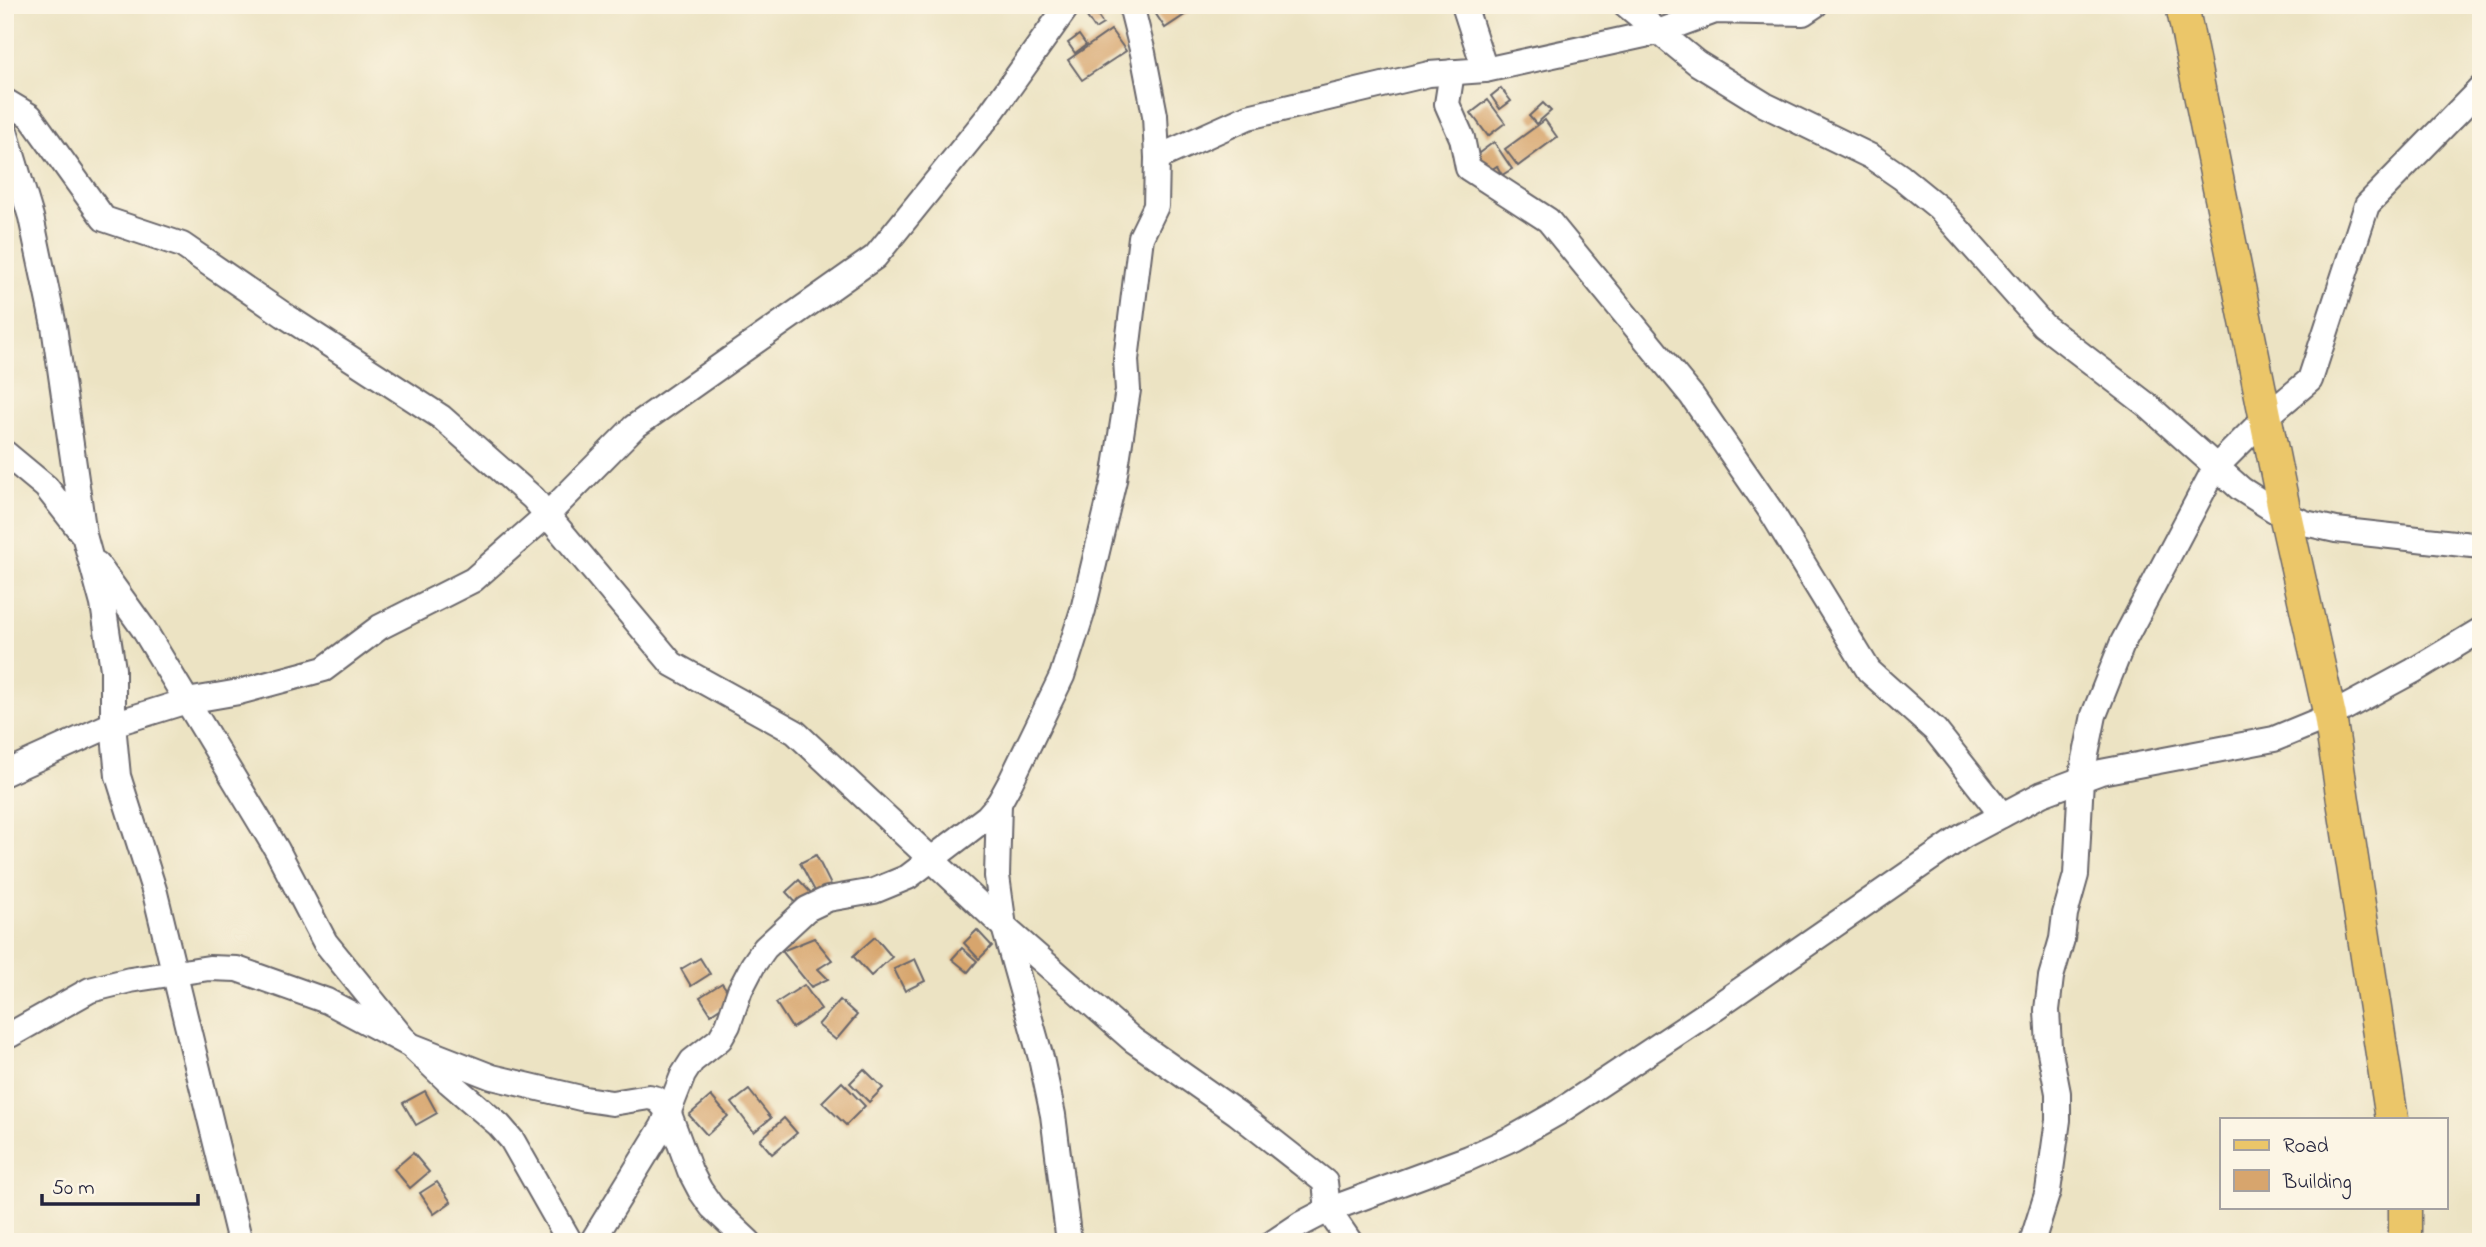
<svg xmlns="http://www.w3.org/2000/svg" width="2486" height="1247" font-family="'Indie Flower',sans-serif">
<rect width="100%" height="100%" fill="#fcf5e5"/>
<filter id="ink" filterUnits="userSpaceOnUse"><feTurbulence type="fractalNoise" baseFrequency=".0143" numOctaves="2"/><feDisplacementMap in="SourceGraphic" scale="14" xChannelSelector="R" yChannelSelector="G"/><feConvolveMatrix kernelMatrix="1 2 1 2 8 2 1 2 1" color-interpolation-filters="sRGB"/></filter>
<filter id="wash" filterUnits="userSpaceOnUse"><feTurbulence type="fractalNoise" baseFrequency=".00686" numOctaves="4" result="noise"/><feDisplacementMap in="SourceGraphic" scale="28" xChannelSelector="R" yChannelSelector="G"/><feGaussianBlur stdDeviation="1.57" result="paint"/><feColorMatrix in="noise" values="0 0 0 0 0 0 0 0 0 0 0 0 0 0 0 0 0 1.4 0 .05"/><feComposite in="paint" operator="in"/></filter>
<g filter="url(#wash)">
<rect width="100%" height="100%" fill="#ece3c3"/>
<g id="blocks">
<!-- building -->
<g fill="#d7a56d">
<path d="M 1150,5 L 1194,5 L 1195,8 L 1165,28 Z"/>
<path d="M 1093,9 L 1103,24 L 1095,29 L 1085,14 Z"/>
<path d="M 1111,30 L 1126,51 L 1082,80 L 1068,60 Z"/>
<path d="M 1079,35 L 1086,45 L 1075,53 L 1068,43 Z"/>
<path d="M 1501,88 L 1511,101 L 1500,109 L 1491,96 Z"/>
<path d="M 1488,100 L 1505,123 L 1488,136 L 1471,113 Z"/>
<path d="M 1543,103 L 1551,111 L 1536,124 L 1529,116 Z"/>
<path d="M 1545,120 L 1557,137 L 1518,166 L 1505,149 Z"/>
<path d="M 1494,142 L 1512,169 L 1502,175 L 1497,166 L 1486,173 L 1475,156 Z"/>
<path d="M 816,855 L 831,885 L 816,893 L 800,863 Z"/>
<path d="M 799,880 L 812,894 L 799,906 L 786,892 Z"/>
<path d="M 977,930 L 992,946 L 979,959 L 964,943 Z"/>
<path d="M 875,937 L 892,957 L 871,976 L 853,956 Z"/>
<path d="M 814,938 L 832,960 L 818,969 L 828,979 L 811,987 L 782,951 Z"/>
<path d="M 962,948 L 977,961 L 968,972 L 952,959 Z"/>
<path d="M 700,958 L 710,974 L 691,986 L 681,969 Z"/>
<path d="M 915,959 L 925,981 L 905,991 L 894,969 Z"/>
<path d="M 722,983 L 733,999 L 711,1014 L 700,997 Z"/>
<path d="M 804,985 L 821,1009 L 792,1028 L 776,1003 Z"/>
<path d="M 840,1000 L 857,1015 L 836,1040 L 818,1025 Z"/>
<path d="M 864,1069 L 883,1088 L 869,1102 L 850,1083 Z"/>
<path d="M 842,1082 L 865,1106 L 846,1125 L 822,1102 Z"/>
<path d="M 749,1090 L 771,1118 L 754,1132 L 732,1103 Z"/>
<path d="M 425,1091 L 437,1113 L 416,1125 L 403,1103 Z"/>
<path d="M 711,1096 L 728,1116 L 707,1135 L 689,1115 Z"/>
<path d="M 784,1118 L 797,1133 L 772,1154 L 760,1140 Z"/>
<path d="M 413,1153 L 429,1172 L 410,1188 L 394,1169 Z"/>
<path d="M 437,1182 L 451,1202 L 434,1214 L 420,1193 Z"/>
</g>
</g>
</g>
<g filter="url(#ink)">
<use href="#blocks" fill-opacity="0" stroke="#69666b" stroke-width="2"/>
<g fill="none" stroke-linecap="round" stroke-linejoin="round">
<!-- minor casing -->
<g stroke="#69666b" stroke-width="28">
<g id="minor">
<path d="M 1626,5 L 1697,63 L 1765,105 L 1872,157 L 1901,177 L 1939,208 L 2043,325 L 2147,405 L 2241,489 L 2274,510 L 2305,523 L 2336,530 L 2481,546"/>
<path d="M 1485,70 L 1658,32 L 1715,11 L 1803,13 L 1815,5"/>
<path d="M 1452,72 L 1447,104 L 1462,138 L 1468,168 L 1548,220 L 1692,396 L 1771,511 L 1869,671 L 1935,730 L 2002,815"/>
<path d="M 5,101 L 30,116 L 104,219 L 182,245 L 284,315 L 441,417 L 533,498 L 672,664 L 795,732 L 1004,927 L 1133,1040 L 1237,1113 L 1325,1182 L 1328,1210 L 1350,1242"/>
<path d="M 5,131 L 31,217 L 54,326 L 84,535 L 103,604 L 113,669 L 113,724 L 118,776 L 155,893 L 240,1242"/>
<path d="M 1157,158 L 1248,117 L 1429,74 L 1485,70 L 1464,5"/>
<path d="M 5,453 L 46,487 L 82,533"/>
<path d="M 97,564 L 143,628 L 277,850 L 325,942 L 402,1037 L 449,1082 L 499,1125 L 512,1140 L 570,1242"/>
<path d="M 5,773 L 113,724 L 187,701 L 239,692 L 324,669 L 380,627 L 473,580 L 547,515 L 634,427 L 875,257 L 988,117 L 1068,5"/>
<path d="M 999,803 L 997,876 L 1004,927 L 1041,1058 L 1053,1115 L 1069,1242"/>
<path d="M 5,1034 L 10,1035 L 90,990 L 130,980 L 209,968 L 237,969 L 327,1001 L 410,1045 L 492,1077 L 585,1099 L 612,1103 L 649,1097 L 657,1099 L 668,1111 L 690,1171 L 700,1190 L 712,1207 L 749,1242"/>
<path d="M 592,1242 L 663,1126 L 683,1075 L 692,1061 L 720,1039 L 728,1025 L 740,990 L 753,965 L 765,948 L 807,909 L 828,899 L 874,891 L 908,877 L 987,817 L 999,803 L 1011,781 L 1062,676 L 1083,610 L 1114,480 L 1128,390 L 1126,360 L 1141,237 L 1156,206 L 1157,158 L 1155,115 L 1143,53 L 1131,5"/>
<path d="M 1274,1242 L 1301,1224 L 1328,1210 L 1469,1158 L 1513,1138 L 1557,1113 L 1703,1016 L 1963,836 L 2042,794 L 2101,772 L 2274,739 L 2330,716 L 2413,671 L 2481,630"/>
<path d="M 2032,1242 L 2048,1191 L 2058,1120 L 2058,1093 L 2049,1047 L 2047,1010 L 2051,977 L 2062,939 L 2065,914 L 2076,875 L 2081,779 L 2094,715 L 2123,642 L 2215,468 L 2266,417 L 2310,380 L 2367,205 L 2481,88"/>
</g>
</g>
<!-- major casing -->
<g stroke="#69666b" stroke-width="35">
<g id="major">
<path d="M 2182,5 L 2285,514 L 2330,716 L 2392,1119"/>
<path d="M 2405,1207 L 2405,1242"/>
</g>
</g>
<!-- minor -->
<use href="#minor" stroke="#fff" stroke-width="24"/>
<!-- major -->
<use href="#major" stroke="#ebc669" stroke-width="32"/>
</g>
</g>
<!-- margin -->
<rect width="2486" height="1247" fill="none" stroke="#fcf5e5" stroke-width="28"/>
<!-- legend -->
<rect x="2220" y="1118" width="228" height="91" fill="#fcf5e5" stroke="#a5a1a1" stroke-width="2"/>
<rect x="2234" y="1140" width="35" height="10" fill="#ebc669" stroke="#a5a1a1" stroke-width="2"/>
<text x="2283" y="1152" font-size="21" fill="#22223b">Road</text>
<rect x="2234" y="1170" width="35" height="21" fill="#d7a56d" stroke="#a5a1a1" stroke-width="2"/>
<text x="2283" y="1188" font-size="21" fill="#22223b">Building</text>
<!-- scale -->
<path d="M42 1194v10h156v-10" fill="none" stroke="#22223b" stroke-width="3.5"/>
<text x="52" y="1194" font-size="21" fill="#22223b" stroke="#fcf5e5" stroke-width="5" paint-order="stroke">50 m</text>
</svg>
